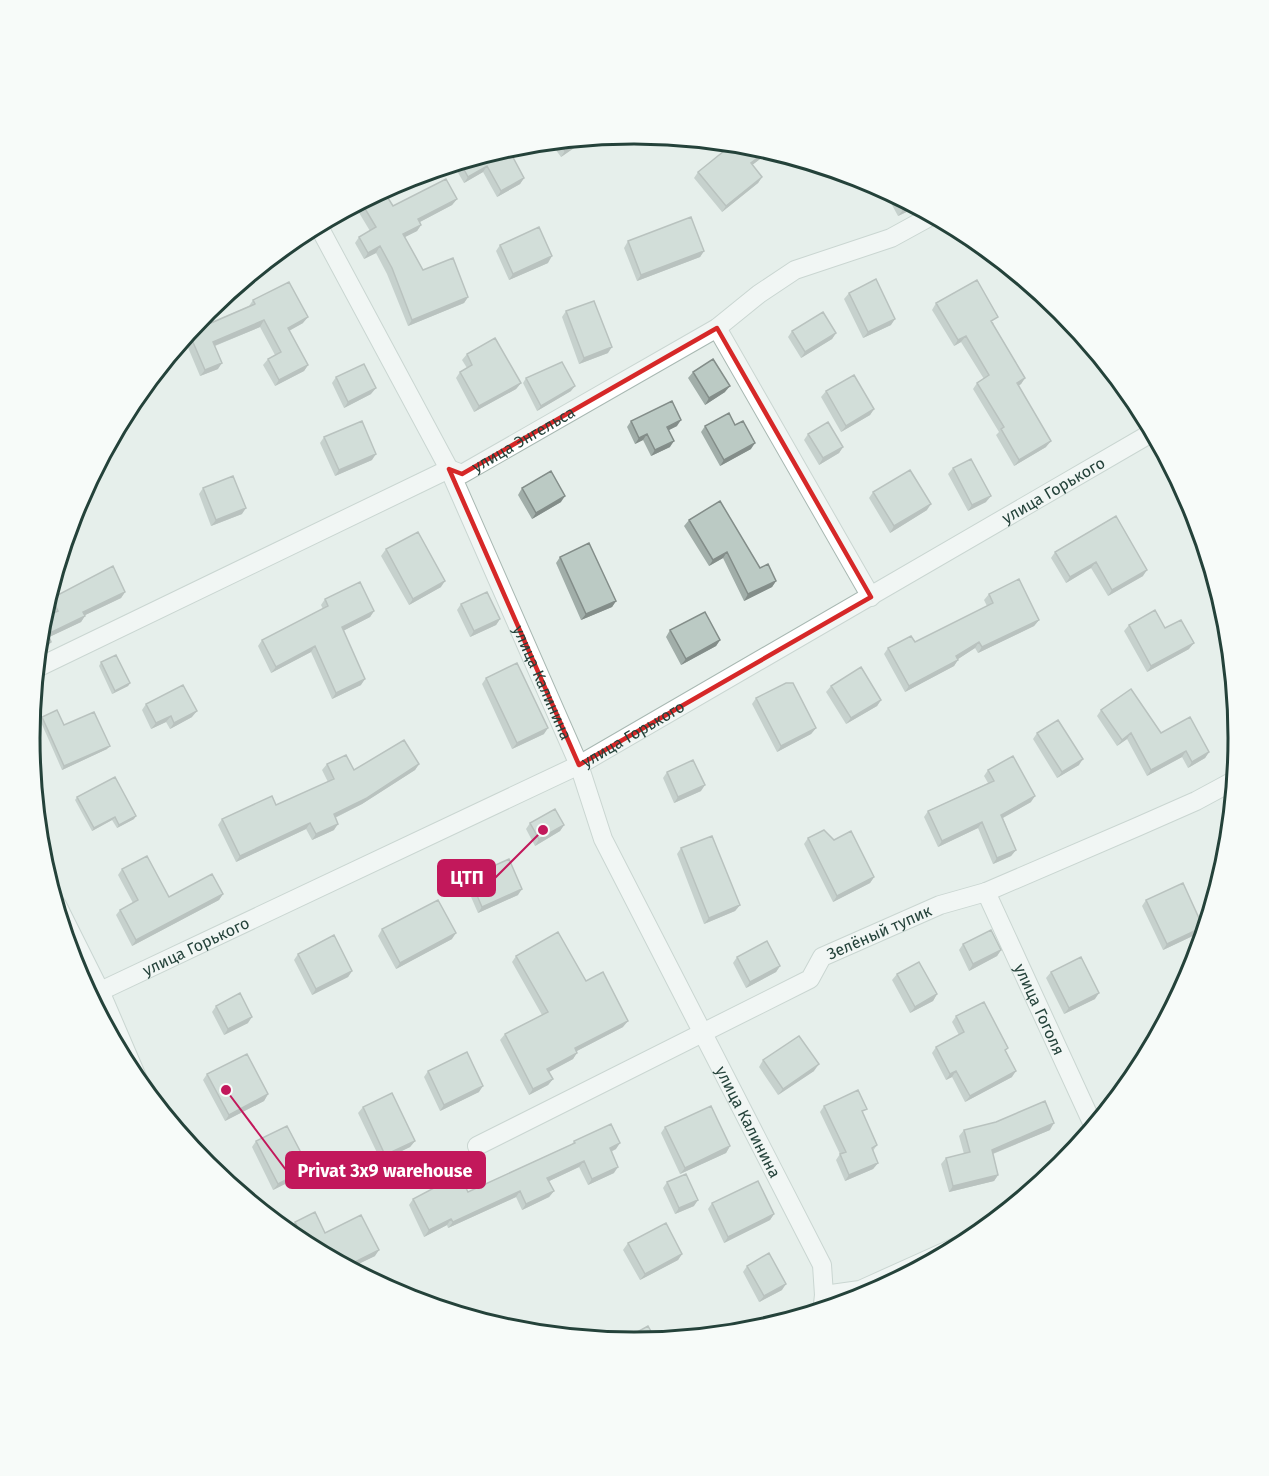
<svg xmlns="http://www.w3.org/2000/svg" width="1269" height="1476" viewBox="0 0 1269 1476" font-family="'Fira Sans',sans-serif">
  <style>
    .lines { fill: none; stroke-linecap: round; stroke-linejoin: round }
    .minor-casing { stroke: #a8b8b2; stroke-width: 20 }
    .minor { stroke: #fff; stroke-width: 18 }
    .wall { fill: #a1aea9 }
    .shaded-wall { fill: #838d89 }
    .building { fill: #bbcac4; stroke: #838d89; stroke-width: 1.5 }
    .marked { fill: none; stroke: #d62828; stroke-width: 4.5; stroke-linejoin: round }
    .labels { text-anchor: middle; stroke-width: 5; stroke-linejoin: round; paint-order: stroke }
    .street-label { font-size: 16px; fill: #24423a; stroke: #f7fbf9 }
    .rim { fill: none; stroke: #24423a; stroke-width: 3 }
    .leader { fill: none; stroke: #c2185b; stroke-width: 2 }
    .callout-dot { fill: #c2185b; stroke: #f7fbf9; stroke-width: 2 }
    .callout { fill: #c2185b; stroke: #c2185b; stroke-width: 2 }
    .callout-label { font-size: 18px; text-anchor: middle; font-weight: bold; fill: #fff }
  </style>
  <rect width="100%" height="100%" fill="#e6efeb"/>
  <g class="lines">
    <g class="minor-casing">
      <g id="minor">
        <path id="s1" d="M318 225 449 469 579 765 603 839 822 1265 824 1295 831 1307"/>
        <path d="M717 328 871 597"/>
        <path id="s2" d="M37 668 449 469 462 474 717 328 759 294 795 270 891 238 933 215"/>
        <path id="s3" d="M986 892 1094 1127"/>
        <path d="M57 905 100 991 140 1084"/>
        <path id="s4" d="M90 996 579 765 1153 432"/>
        <path id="s5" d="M477 1146 810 979 822 957 940 905 986 892 1137 827 1196 801 1235 780"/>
        <path d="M823 1304 824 1295 860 1290 971 1240"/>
      </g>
    </g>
    <use href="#minor" class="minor"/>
  </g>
  <path class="wall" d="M587 138 561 157 550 142Z
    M508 148 524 178 520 184 497 197 483 172 464 183 453 164Z
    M768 150 764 156 752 165 762 177 758 183 722 212 694 178 698 172Z
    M383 190 393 206 457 199 452 205 420 222 421 225 417 231 405 237 423 270 468 297 464 303 408 326 387 274 376 253 364 259 355 243 359 237 370 231 355 206Z
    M888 192 917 207 898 216 886 194Z
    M628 241 704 251 700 257 637 281 624 248Z
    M500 245 548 263 509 280 496 251Z
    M849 293 891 325 863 338 844 299Z
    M253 300 303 323 289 331 308 365 304 371 275 386 263 365 268 359 275 355 260 327 215 346 218 369 200 376 184 338 190 332 249 306Z
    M936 303 994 323 993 324 1025 378 1021 384 1018 386 1046 447 1014 466 996 435 999 432 973 389 977 383 984 379 961 342 954 346 932 310Z
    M566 311 608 353 579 364 562 317Z
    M792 331 836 333 832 339 801 358 788 337Z
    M467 354 521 383 516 389 474 412 456 378 460 372 467 368 462 360Z
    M693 372 725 392 705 405 688 378Z
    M336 377 371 394 344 408 332 383Z
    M526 378 571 391 537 411 523 383Z
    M826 391 874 409 870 415 841 432 821 397Z
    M631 421 677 426 669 430 670 447 651 456 643 440 635 444 627 427Z
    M735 425 751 449 720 466 701 432 705 426Z
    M808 434 843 447 839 453 819 465 804 440Z
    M324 437 372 460 335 476 320 443Z
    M953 468 986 502 968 511 948 474Z
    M203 488 242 514 211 526 199 494Z
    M522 488 561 502 532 519 518 495Z
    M873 492 927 510 890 533 869 498Z
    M1116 516 1143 576 1108 596 1091 568 1066 583 1051 558 1055 552Z
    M689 520 760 568 776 581 772 587 744 601 723 558 709 566 684 526Z
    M386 549 441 587 409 605 381 556Z
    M560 557 616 601 612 607 581 620 556 563Z
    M125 592 121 598 85 615 81 622 49 637 47 648 38 653 42 620 52 613 47 604 52 598Z
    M989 594 1039 620 1034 626 978 653 975 648 958 659 954 666 905 692 884 654 888 648 915 642 987 606 984 600Z
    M325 599 374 611 370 617 343 631 361 685 332 699 311 652 271 673 258 646 262 640 323 609 321 605Z
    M461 604 500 619 496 625 470 637 457 610Z
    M1129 625 1165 628 1189 649 1147 672 1124 631Z
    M670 630 720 640 716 646 681 665 666 637Z
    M101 662 130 683 128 686 112 694 99 666Z
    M486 678 544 734 512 749 482 684Z
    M831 686 881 700 877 706 846 724 826 692Z
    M756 698 816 728 811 734 777 752 752 704Z
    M146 704 192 717 170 729 166 722 151 729 142 710Z
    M1101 710 1161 733 1209 752 1205 758 1188 768 1182 757 1147 776 1127 739 1117 746 1097 716Z
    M42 717 64 725 107 749 62 770 40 720Z
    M1037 733 1079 765 1057 778 1033 739Z
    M327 764 354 770 419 764 415 770 362 804 335 818 334 830 312 840 306 829 236 862 218 825 222 819 276 805 328 782 322 770Z
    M988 770 1031 802 1003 818 1016 850 1011 856 993 864 978 828 938 847 924 817 928 811 988 783 984 776Z
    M667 772 701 791 674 803 663 778Z
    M77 797 134 819 117 828 112 820 92 831 75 800Z
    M530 823 564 825 560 831 535 846 526 829Z
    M808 838 834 840 874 877 870 883 833 902 804 844Z
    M681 848 740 905 735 911 704 924 677 854Z
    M122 869 169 897 223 894 219 900 132 946 116 915 120 910 133 903 118 875Z
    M469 877 518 895 478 913 465 883Z
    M1146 900 1203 927 1199 933 1163 950 1142 906Z
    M382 929 452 939 396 969 378 936Z
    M963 944 1001 950 997 956 969 971 959 950Z
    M298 954 352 971 348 977 312 995 294 960Z
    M516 956 586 981 623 1027 577 1051 573 1059 549 1072 553 1079 548 1085 529 1095 500 1040 505 1034 542 1015 512 962Z
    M737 957 780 966 776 972 746 988 733 963Z
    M1051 972 1095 999 1064 1014 1046 978Z
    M897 974 937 994 933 1001 910 1013 892 980Z
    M216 1006 248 1023 224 1035 212 1012Z
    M956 1016 1008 1048 1005 1051 1012 1077 965 1102 952 1077 946 1080 932 1053 936 1047 959 1035 952 1022Z
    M763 1060 814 1071 778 1095 759 1067Z
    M428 1071 479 1092 440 1111 424 1077Z
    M207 1074 268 1094 264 1101 225 1121 203 1080Z
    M824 1106 863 1114 877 1145 873 1151 878 1163 873 1169 845 1181 836 1160 840 1154 820 1112Z
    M363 1107 415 1141 410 1147 381 1161 358 1113Z
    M665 1127 730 1146 726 1153 680 1174 661 1133Z
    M964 1130H1050L993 1154 998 1175 994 1181 949 1192 941 1164 946 1158 964 1154 959 1136Z
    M256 1141 309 1168 305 1174 273 1190 252 1147Z
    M574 1141 616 1149 611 1152 614 1173 588 1185 579 1167 549 1181 554 1191 549 1197 522 1210 516 1197 448 1228 447 1225 424 1237 409 1205 413 1199 430 1190 434 1184 468 1192 572 1144Z
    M667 1182 694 1206 675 1214 663 1188Z
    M712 1203 774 1214 770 1220 724 1243 708 1209Z
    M295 1222 325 1233 375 1256 350 1268 296 1238 290 1228Z
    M628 1243 682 1254 678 1260 640 1280 623 1250Z
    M747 1266 782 1290 759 1302 743 1272Z"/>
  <path class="shaded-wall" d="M587 138 586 140 561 157 565 151 584 139Z
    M768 150 764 156 747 169 751 163Z
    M487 166 483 172 464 183 468 177Z
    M762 177 758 183 722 212 726 206Z
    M524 178 520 184 497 197 501 191Z
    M457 199 452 205 414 225 418 219Z
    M913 205 917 207 898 216 903 210Z
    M421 225 417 231 399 240 403 234Z
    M380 246 376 253 364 259 368 253Z
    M704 251 700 257 637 281 641 275Z
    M552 256 548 263 509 280 513 274Z
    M468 297 464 303 408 326 412 320Z
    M308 317 303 323 283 334 288 328Z
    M895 319 891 325 863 338 868 332Z
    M264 320 260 327 209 348 213 342Z
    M836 333 832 339 801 358 805 352Z
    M966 336 961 342 954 346 958 340Z
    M612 347 608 353 579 364 584 358Z
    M222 363 218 369 200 376 205 370Z
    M308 365 304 371 275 386 279 380Z
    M1025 378 1021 384 1012 390 1017 383Z
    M521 383 516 389 474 412 479 406Z
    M575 386 571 391 537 411 541 406Z
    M730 386 725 392 705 405 709 398Z
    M376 388 371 394 344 408 348 402Z
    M874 409 870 415 841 432 846 426Z
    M681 420 677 426 663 433 667 427Z
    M647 434 643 440 635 444 639 438Z
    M674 441 670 447 651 456 655 450Z
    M1051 441 1046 447 1014 466 1019 460Z
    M755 443 751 449 720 466 724 460Z
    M843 447 839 453 819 465 823 458Z
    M376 454 372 460 335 476 339 470Z
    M565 496 561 502 532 519 536 513Z
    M991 496 986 502 968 511 972 505Z
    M931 504 927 510 890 533 894 526Z
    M246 508 242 514 211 526 216 520Z
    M727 552 723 558 709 566 713 560Z
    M1096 562 1091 568 1066 583 1070 577Z
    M1147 570 1143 576 1108 596 1112 590Z
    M445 581 441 587 409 605 413 599Z
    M776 581 772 587 744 601 748 594Z
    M125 592 121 598 79 618 83 612Z
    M616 601 612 607 581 620 586 614Z
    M374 611 370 617 337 634 342 627Z
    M85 616 81 622 43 640 48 634Z
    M500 619 496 625 470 637 474 631Z
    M1039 620 1034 626 978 653 982 647Z
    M720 640 716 646 681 665 686 659Z
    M51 642 47 648 38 653 39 648Z
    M979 642 975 648 952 663 956 656Z
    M1194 643 1189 649 1147 672 1151 666Z
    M315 646 311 652 271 673 276 667Z
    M958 660 954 666 905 692 909 686Z
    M365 679 361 685 332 699 336 693Z
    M130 683 128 686 112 694 115 691Z
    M881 700 877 706 846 724 851 718Z
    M197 711 192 717 170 729 174 723Z
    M171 716 166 722 151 729 156 723Z
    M548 728 544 734 512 749 517 743Z
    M816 728 811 734 777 752 781 746Z
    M1131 733 1127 739 1117 746 1122 740Z
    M110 746 107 749 62 770 64 766Z
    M1186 751 1182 757 1147 776 1151 770Z
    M1209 752 1205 758 1188 768 1192 762Z
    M1083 759 1079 765 1057 778 1062 772Z
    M419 764 415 770 362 804 330 820 334 814Z
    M705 785 701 791 674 803 678 797Z
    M1035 796 1031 802 997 821 1001 815Z
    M136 816 134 819 117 828 119 825Z
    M115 817 112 820 92 831 94 828Z
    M982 822 978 828 938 847 942 841Z
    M310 823 306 829 236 862 240 856Z
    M338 824 334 830 312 840 316 834Z
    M564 825 560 831 535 846 539 839Z
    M1016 850 1011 856 993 864 997 858Z
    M874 877 870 883 833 902 837 896Z
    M522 889 518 895 478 913 482 907Z
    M223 894 219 900 132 946 136 940Z
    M740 905 735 911 704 924 709 918Z
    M1203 927 1199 933 1163 950 1167 944Z
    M456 933 452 939 396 969 400 963Z
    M1001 950 997 956 969 971 973 964Z
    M780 966 776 972 746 988 750 982Z
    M352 971 348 977 312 995 316 989Z
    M1099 993 1095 999 1064 1014 1069 1008Z
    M937 994 933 1001 910 1013 915 1007Z
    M252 1017 248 1023 224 1035 228 1029Z
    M628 1021 623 1027 571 1054 575 1048Z
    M577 1053 573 1059 543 1075 547 1069Z
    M819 1064 814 1071 778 1095 783 1089Z
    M956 1071 952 1077 946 1080 950 1074Z
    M1016 1071 1012 1077 965 1102 970 1096Z
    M553 1079 548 1085 529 1095 533 1089Z
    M483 1086 479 1092 440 1111 444 1105Z
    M268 1094 264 1101 225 1121 229 1115Z
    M1054 1123 1050 1130 987 1156 992 1150Z
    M415 1141 410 1147 381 1161 385 1155Z
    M620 1143 616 1149 605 1154 610 1148Z
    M730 1146 726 1153 680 1174 685 1168Z
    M584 1161 579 1167 543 1184 547 1178Z
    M878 1163 873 1169 845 1181 849 1175Z
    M618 1167 614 1173 588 1185 592 1179Z
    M309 1168 305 1174 273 1190 278 1184Z
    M998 1175 994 1181 949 1192 953 1186Z
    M520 1191 516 1197 448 1228 453 1222Z
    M554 1191 549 1197 522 1210 526 1204Z
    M698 1200 694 1206 675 1214 679 1208Z
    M774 1214 770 1220 724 1243 728 1237Z
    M451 1219 447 1225 424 1237 429 1230Z
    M379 1250 375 1256 350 1268 347 1266Z
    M682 1254 678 1260 640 1280 645 1274Z
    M786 1284 782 1290 759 1302 764 1296Z"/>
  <path class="building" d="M584 139 565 151 558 141Z
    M734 143 753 145 768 150 751 163 762 177 726 206 698 172Z
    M508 148 524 178 501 191 487 166 468 177 460 162Z
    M446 179 457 199 418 219 421 225 403 234 423 270 453 258 468 297 412 320 392 268 380 246 368 253 359 237 376 227 361 202 383 190 393 206Z
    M894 195 913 205 903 210Z
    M691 217 704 251 641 275 628 241Z
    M539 227 552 256 513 274 500 245Z
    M876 279 895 319 868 332 849 293Z
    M977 280 998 317 991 321 1025 378 1017 383 1051 441 1019 460 1001 429 1004 427 977 383 989 375 966 336 958 340 936 303Z
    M289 282 308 317 288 328 308 365 279 380 268 359 281 352 264 320 213 342 222 363 205 370 189 333 190 332 255 304 253 300Z
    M594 301 612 347 584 358 566 311Z
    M823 312 836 333 805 352 792 331Z
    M495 338 521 383 479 406 460 372 472 365 467 354Z
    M713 359 730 386 709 398 693 372Z
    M562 362 575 386 541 406 526 378Z
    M364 364 376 388 348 402 336 377Z
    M854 375 874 409 846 426 826 391Z
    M672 401 681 420 667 427 674 441 655 450 647 434 639 438 631 421Z
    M729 413 735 425 743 421 755 443 724 460 705 426Z
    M362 421 376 454 339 470 324 437Z
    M828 422 843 447 823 458 808 434Z
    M971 459 991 496 972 505 953 468Z
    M910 470 931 504 894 526 873 492Z
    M551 471 565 496 536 513 522 488Z
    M233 476 246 508 216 520 203 488Z
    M720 501 760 568 768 564 776 581 748 594 727 552 713 560 689 520Z
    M1116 516 1147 570 1112 590 1096 562 1070 577 1055 552Z
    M418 532 445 581 413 599 386 549Z
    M589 543 616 601 586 614 560 557Z
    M113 566 125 592 83 612 85 616 48 634 51 642 39 648 42 618 58 611 52 598Z
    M1019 579 1039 620 982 647 979 642 956 656 958 660 909 686 888 648 911 636 915 642 993 603 989 594Z
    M360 582 374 611 342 627 365 679 336 693 315 646 276 667 262 640 328 606 325 599Z
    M487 592 500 619 474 631 461 604Z
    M1155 610 1165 628 1181 620 1194 643 1151 666 1129 625Z
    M705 612 720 640 686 659 670 630Z
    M116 655 130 683 115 691 101 662Z
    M517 663 548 728 517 743 486 678Z
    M861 667 881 700 851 718 831 686Z
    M786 683H793L816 728 781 746 756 698Z
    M183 685 197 711 174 723 171 716 156 723 146 704Z
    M1131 689 1161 733 1190 717 1209 752 1192 762 1186 751 1151 770 1131 733 1122 740 1101 710Z
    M57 710 64 725 94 712 110 746 64 766 42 717Z
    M1058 720 1083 759 1062 772 1037 733Z
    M404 740 419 764 367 798 334 814 338 824 316 834 310 823 240 856 222 819 272 796 276 805 334 779 327 764 346 755 354 770Z
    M1013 756 1035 796 1001 815 1016 850 997 858 982 822 942 841 928 811 994 781 988 770Z
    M693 760 705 785 678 797 667 772Z
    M115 777 136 816 119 825 115 817 94 828 77 797Z
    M555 809 564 825 539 839 530 823Z
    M824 830 834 840 851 831 874 877 837 896 808 838Z
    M712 836 740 905 709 918 681 848Z
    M147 856 169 897 212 874 223 894 136 940 120 910 138 900 122 869Z
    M509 859 522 889 482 907 469 877Z
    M1183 883 1203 927 1167 944 1146 900Z
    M438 900 456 933 400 963 382 929Z
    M991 930 1001 950 973 964 963 944Z
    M558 932 586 981 603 972 628 1021 575 1048 577 1053 547 1069 553 1079 533 1089 505 1034 548 1012 516 956Z
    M334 935 352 971 316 989 298 954Z
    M767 941 780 966 750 982 737 957Z
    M1081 957 1099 993 1069 1008 1051 972Z
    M919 962 937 994 915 1007 897 974Z
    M240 993 252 1017 228 1029 216 1006Z
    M984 1002 1008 1048 1005 1050 1016 1071 970 1096 956 1071 950 1074 936 1047 964 1032 956 1016Z
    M799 1036 819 1064 783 1089 763 1060Z
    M467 1052 483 1086 444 1105 428 1071Z
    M247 1054 268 1094 229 1115 207 1074Z
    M858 1090 867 1109 862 1111 877 1145 872 1148 878 1163 849 1175 840 1154 846 1152 824 1106Z
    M392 1093 415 1141 385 1155 363 1107Z
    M1045 1101 1054 1123 992 1150 998 1175 953 1186 946 1158 970 1152 964 1130 996 1122Z
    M711 1106 730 1146 685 1168 665 1127Z
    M611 1124 620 1143 610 1148 618 1167 592 1179 584 1161 547 1178 554 1191 526 1204 520 1191 453 1222 451 1219 429 1230 413 1199 436 1187 434 1184 458 1172 468 1192 575 1143 574 1141Z
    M287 1126 309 1168 278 1184 256 1141Z
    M686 1174 698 1200 679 1208 667 1182Z
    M758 1181 774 1214 728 1237 712 1203Z
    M315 1212 325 1233 361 1215 379 1250 347 1266 343 1264 340 1259 337 1261 307 1245 295 1222Z
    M666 1223 682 1254 645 1274 628 1243Z
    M769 1253 786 1284 764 1296 747 1266Z
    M648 1326 656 1340 634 1342 621 1341Z"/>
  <path d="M0 0H1269V1476H0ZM717 328 871 597 579 765 449 469 462 474Z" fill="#e6efeb" fill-opacity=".55" fill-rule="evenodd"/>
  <path class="marked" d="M717 328 871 597 579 765 449 469 462 474Z"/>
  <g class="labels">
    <g class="street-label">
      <text dy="6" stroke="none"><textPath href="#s2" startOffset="542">улица Энгельса</textPath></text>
      <text dy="6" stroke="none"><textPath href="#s4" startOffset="1089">улица Горького</textPath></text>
      <text dy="6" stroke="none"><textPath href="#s1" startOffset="510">улица Калинина</textPath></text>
      <text dy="6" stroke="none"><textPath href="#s4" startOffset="603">улица Горького</textPath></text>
      <text dy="6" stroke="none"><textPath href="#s5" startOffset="460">Зелёный тупик</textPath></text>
      <text dy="6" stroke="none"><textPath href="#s4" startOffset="117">улица Горького</textPath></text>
      <text dy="6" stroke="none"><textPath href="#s3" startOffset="129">улица Гоголя</textPath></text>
      <text dy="6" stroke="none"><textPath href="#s1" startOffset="996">улица Калинина</textPath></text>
    </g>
  </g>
  <path d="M0 0H1269V1476H0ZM40 738a594 594 0 1 1 1188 0a594 594 0 1 1-1188 0Z" fill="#f7fbf9" fill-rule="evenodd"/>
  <path class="rim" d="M40 738a594 594 0 1 1 1188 0a594 594 0 1 1-1188 0Z"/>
  <path class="leader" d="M543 830L495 878M226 1090L286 1170"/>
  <g class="callout-dot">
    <circle cx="543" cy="830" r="6"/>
    <circle cx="226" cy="1090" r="6"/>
  </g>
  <g class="callout">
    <rect x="438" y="860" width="57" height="36" rx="6"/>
    <rect x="286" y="1152" width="199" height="36" rx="6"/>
  </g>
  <g class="callout-label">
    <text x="467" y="884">ЦТП</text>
    <text x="385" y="1177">Privat 3x9 warehouse</text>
  </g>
</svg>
